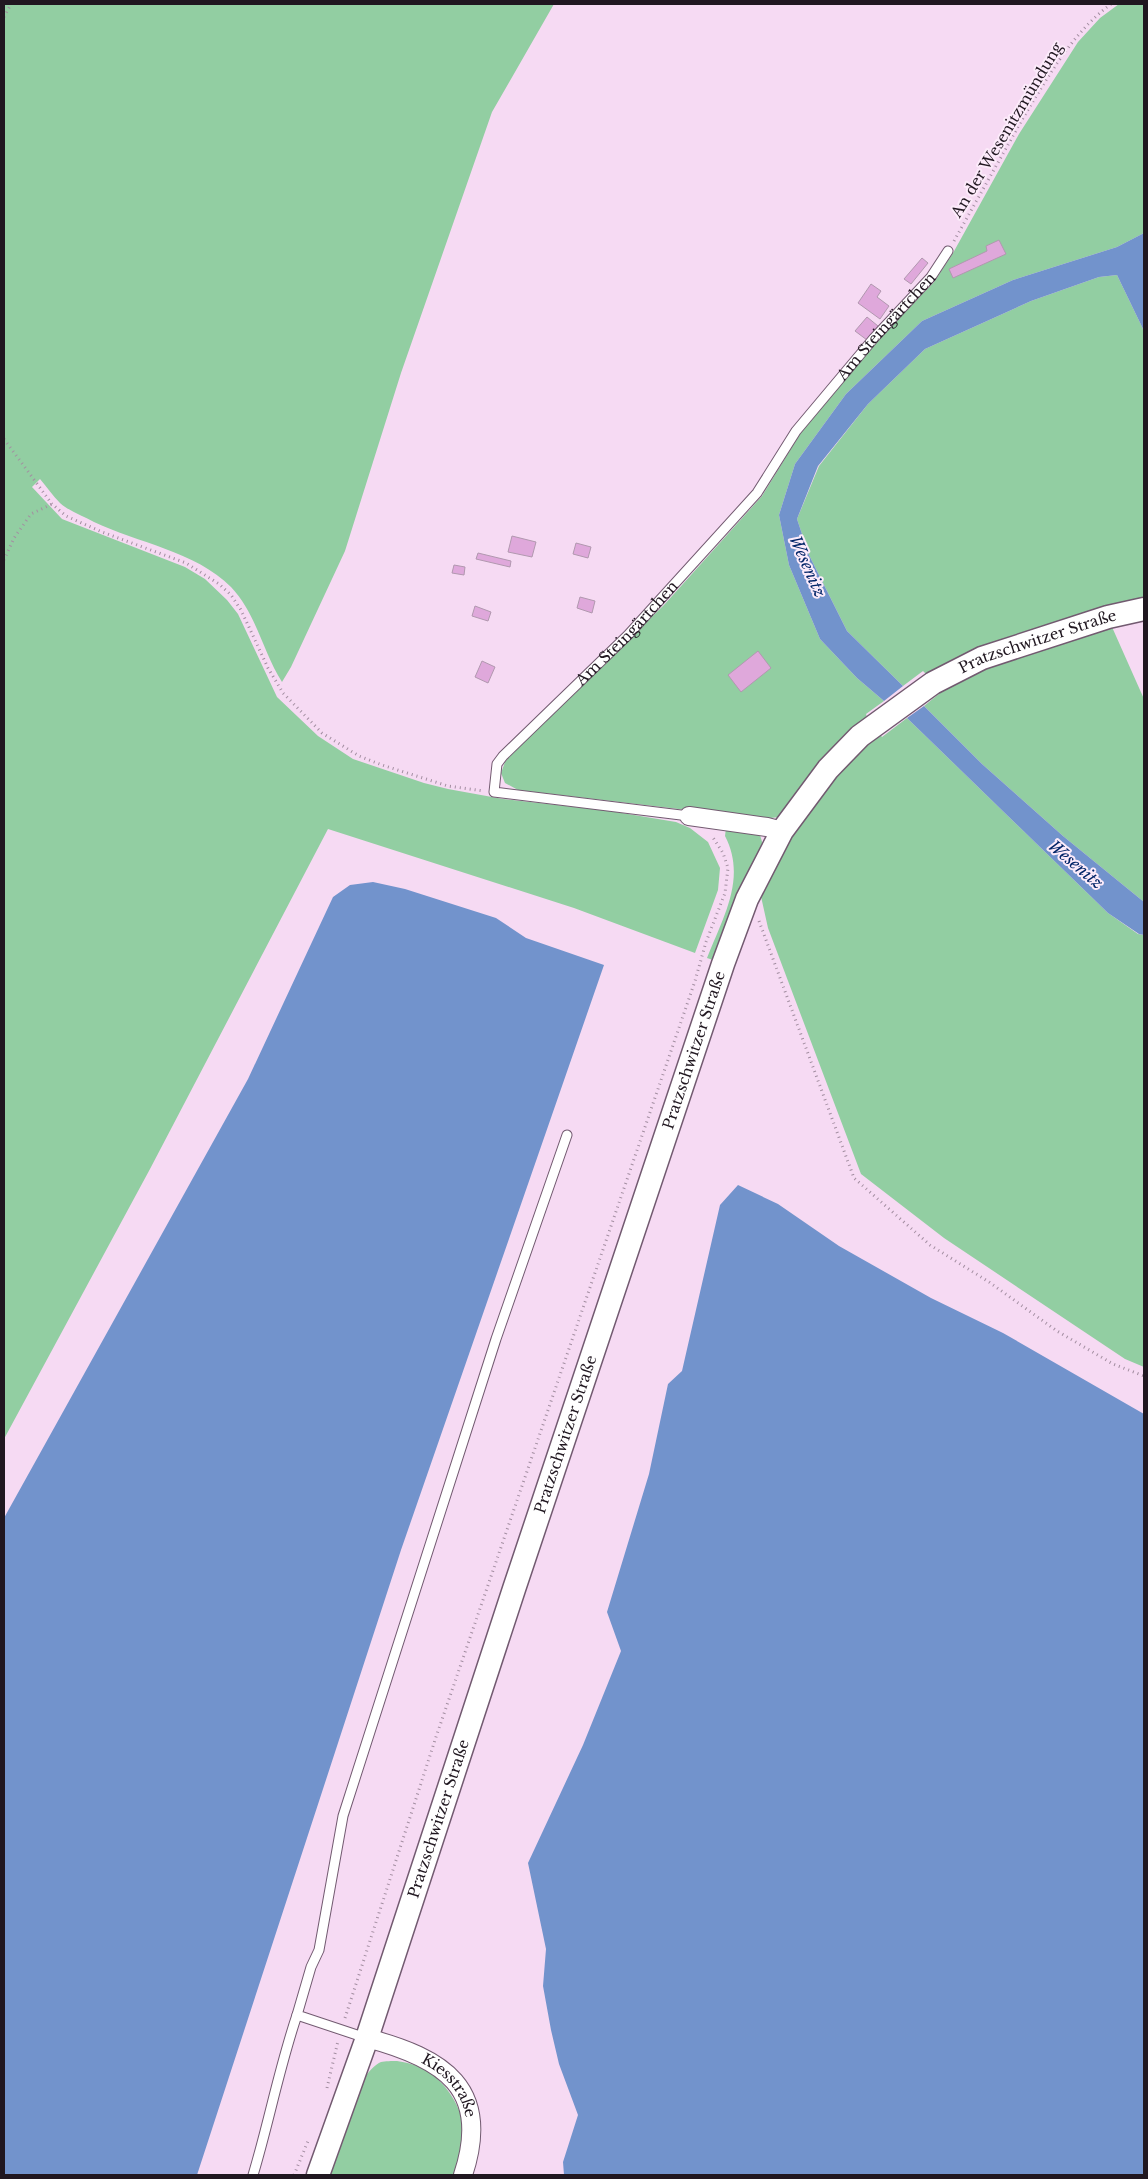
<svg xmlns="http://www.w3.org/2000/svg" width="1148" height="2179" viewBox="0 0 1148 2179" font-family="'Libre Baskerville',serif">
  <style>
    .green { fill: #92cea2 }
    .water { fill: #7293cc }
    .building { fill: #dfa8db; stroke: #b198af }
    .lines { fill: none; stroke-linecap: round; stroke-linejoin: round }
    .service-casing { stroke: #725a70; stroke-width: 11 }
    .minor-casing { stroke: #725a70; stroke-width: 20 }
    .tertiary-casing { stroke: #725a70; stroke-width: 25 }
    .path { stroke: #a38ea1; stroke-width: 3; stroke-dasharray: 1 4; stroke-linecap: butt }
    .service { stroke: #fff; stroke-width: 9 }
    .minor { stroke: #fff; stroke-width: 18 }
    .tertiary { stroke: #fff; stroke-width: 22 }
    .labels { text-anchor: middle; stroke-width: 4; stroke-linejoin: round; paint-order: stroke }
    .street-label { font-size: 15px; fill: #201720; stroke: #fcebfa }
    .water-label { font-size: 16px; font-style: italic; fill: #012467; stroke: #fcebfa }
  </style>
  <rect width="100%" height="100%" fill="#f6daf3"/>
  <path class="green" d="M4 4H554L492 112 401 373 345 551 291 667 282 682C263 652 256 613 231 587 195 551 138 543 94 522 83 516 69 511 60 503 53 496 47 487 40 479L32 487 62 519 185 567 205 579 227 600 238 614 277 697 318 736 353 759 424 783 448 789 503 799 610 811 676 822 690 828 708 842 720 868 718 890 695 953 574 908 328 829 150 1169 4 1439Z
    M1119 4H1144V233L1117 247 1013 280 922 321 846 394 795 464 779 515 789 565 820 639 857 678 884 701 866 714 867 717 779 817 763 819 518 790 505 783 501 773 505 762 513 752 664 605 762 496 800 434 880 338 934 282 953 253 1019 134 1078 42 1100 18Z
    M1117 275 1144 331V603L927 675 923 671 903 686 847 631 809 555 797 519 819 466 868 404 925 349 1031 301 1099 277Z
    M1112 627 1144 699V902L1063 836 982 764 924 706 940 693 938 690 984 665Z
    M907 718 1108 913 1138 934 1144 935V1367L1125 1359 944 1238 861 1174 768 928 760 892 790 833 848 760 879 733 882 737Z
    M726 828 748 829 760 835 763 845 716 961 707 958C723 917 747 878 725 836Z
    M397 2061C408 2063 419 2065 429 2072 450 2086 467 2117 465 2142 463 2153 457 2165 454 2175H328C337 2148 354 2074 381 2062 385 2061 392 2061 397 2061Z"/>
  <path class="water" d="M1144 233V331L1117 275 1099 277 1031 301 925 349 868 404 818 466 797 519 809 555 847 631 903 686 884 701 857 678 820 639 789 565 779 515 795 464 846 394 922 321 1013 280 1117 247Z
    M924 706 982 764 1063 836 1144 902V935L1139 934 1108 913 907 718Z
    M373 882 405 889 496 918 526 938 604 965 401 1550 197 2175H4V1518L248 1079 333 897 350 885Z
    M738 1185 778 1204 839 1246 931 1298 1003 1333 1144 1414V2175H564L563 2162 578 2115 559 2064 551 2030 543 1986 546 1949 528 1863 583 1745 621 1651 607 1612 649 1474 668 1384 682 1371 720 1205Z"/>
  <path class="building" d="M999 240 1006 254 953 278 949 269 987 251 986 246Z
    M922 258 928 263 911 284 904 279Z
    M871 284 881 291 877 297 889 306 880 319 858 303Z
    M867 317 878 326 867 340 855 331Z
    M512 536 536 542 532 557 508 552Z
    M576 543 591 547 588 558 573 554Z
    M478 553 511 561 510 567 476 559Z
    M454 565 465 567 464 575 452 573Z
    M580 597 595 601 592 613 577 608Z
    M475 606 491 612 488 621 472 616Z
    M758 651 771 668 741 692 728 675Z
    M482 661 495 667 488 683 475 677Z"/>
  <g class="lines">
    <g class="service-casing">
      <g id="service">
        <path id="s1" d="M689 816 494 792 497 764 503 756 628 635 757 493 796 431 874 338 931 277 948 251"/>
        <path d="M366 2038 297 2015 311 1967 319 1950 343 1816 496 1339 567 1135"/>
        <path d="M253 2175C269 2122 279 2068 297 2015"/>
      </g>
    </g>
    <g class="minor-casing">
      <g id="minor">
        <path d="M689 816 767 827 782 831"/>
        <path id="s2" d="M367 2038C443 2058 492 2088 463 2175"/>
      </g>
    </g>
    <g class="tertiary-casing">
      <g id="tertiary">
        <path id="s3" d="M318 2175 367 2038 514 1589 723 964 747 899 782 831 828 769 860 736 933 683 982 658 1108 617 1144 609"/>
      </g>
    </g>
    <path class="path" d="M4 17 11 4
      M954 241C977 200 1000 159 1023 118 1048 77 1072 33 1111 4
      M4 439 52 504 66 516 102 532 186 563 219 584 231 595 241 610 268 668 283 693 322 733 359 756 382 765 448 786 484 791
      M4 560 14 538 31 514 52 504
      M759 921 854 1178 930 1245 989 1282 1057 1331 1113 1364 1144 1376
      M345 2018 436 1737 695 981 706 942 725 893 728 868 723 853 712 836
      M327 2088 338 2041
      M294 2175 308 2141"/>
    <use href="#service" class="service"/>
    <use href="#minor" class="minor"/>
    <use href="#tertiary" class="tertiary"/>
  </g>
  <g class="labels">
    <g class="street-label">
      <text transform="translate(1007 130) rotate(-59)" y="5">An der Wesenitzmündung</text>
      <text dy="5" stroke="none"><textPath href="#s1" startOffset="812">Am Steingärtchen</textPath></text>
      <text dy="5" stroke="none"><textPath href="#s1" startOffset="409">Am Steingärtchen</textPath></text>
      <text dy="5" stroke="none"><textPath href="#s3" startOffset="1749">Pratzschwitzer Straße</textPath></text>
      <text dy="5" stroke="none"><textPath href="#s3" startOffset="1186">Pratzschwitzer Straße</textPath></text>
      <text dy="5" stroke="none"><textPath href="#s3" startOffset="781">Pratzschwitzer Straße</textPath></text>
      <text dy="5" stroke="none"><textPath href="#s3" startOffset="376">Pratzschwitzer Straße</textPath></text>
      <text dy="5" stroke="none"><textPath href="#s2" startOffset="99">Kiesstraße</textPath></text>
    </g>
    <g class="water-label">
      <text transform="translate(808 566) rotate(66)" y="6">Wesenitz</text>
      <text transform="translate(1076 864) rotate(40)" y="6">Wesenitz</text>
    </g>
  </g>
  <rect width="1148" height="2179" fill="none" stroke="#201720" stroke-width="10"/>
</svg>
